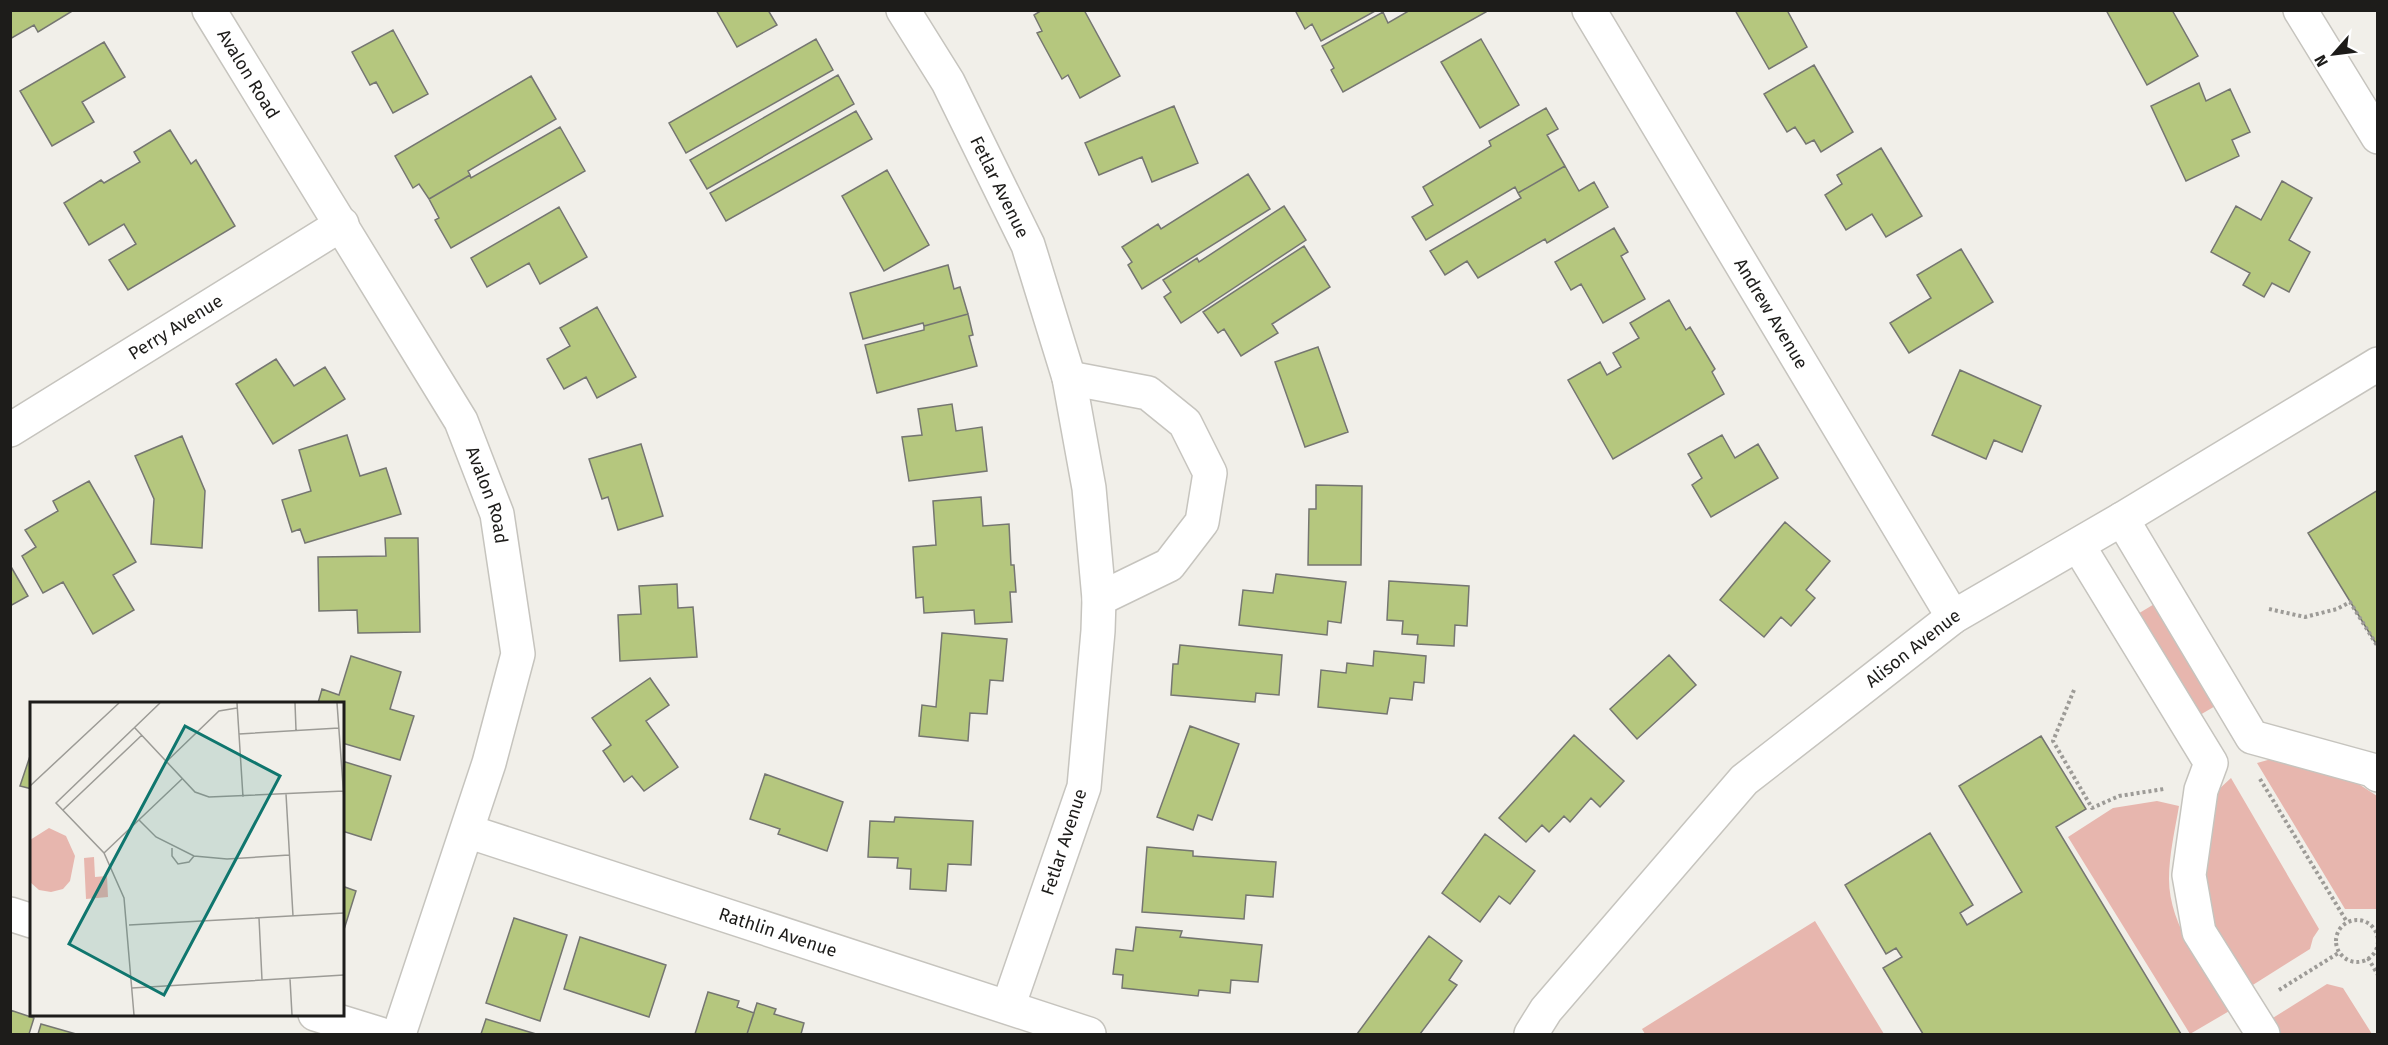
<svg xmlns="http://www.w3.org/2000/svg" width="2388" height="1045" viewBox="0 0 2388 1045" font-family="'Fira Sans',sans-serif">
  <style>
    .green { fill: #e7b6ae }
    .building { fill: #b5c77e; stroke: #757671; stroke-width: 1.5 }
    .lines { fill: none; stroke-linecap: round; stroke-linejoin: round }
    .minor-casing { stroke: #c6c4be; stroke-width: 36 }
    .path { stroke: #9d9b97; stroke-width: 4; stroke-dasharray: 3 3; stroke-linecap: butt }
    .minor { stroke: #fff; stroke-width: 33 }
    .labels { text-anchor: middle; stroke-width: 4.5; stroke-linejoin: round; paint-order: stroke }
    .street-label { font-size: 18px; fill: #1d1c1a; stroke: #fff }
    .inset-road { fill: none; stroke: #9c9b96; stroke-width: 1.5 }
    .view { fill: #0f766e; fill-opacity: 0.15; stroke: #0f766e; stroke-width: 3 }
    .inset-edge { fill: none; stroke: #1d1c1a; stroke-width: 3 }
  </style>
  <rect width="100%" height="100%" fill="#f1efe9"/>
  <path class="green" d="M2156 603 2217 705 2193 719 2131 618Z
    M2275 758 2345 775 2377 796V909H2345L2257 763Z
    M2231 778 2319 929 2313 938 2310 949 2248 988 2202 911 2196 890 2218 790Z
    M2157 801 2179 806C2175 830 2169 854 2169 879 2169 927 2206 971 2231 1010L2190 1034 2068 837 2113 808Z
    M1815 921 1884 1034H1645L1642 1029Z
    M2327 984 2343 988 2372 1034H2276L2268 1021Z"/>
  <path class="building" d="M10 10H74L38 32 34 25 10 39Z
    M716 10H768L777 25 737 47Z
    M1042 10H1084L1120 76 1080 98 1068 75 1062 79 1037 33 1042 31 1034 15Z
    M1295 10H1377L1321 41 1312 24 1305 29Z
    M1406 10H1485L1486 12 1343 92 1331 70 1334 68 1322 46 1383 12 1388 23 1407 12Z
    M1735 10H1787L1807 47 1769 69Z
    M2106 10H2172L2198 56 2147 85Z
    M393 30 428 94 393 113 376 82 370 85 352 52Z
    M816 39 833 70 686 153 669 123Z
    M1481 39 1519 105 1480 128 1441 62Z
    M104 42 125 77 82 102 94 122 52 146 20 91Z
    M1814 65 1853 132 1821 152 1814 140 1806 144 1795 127 1787 132 1764 94Z
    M838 75 854 104 707 189 690 160Z
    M531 76 556 119 468 171 470 175 429 199 419 184 413 188 395 156Z
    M2199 83 2206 101 2230 89 2250 132 2232 140 2239 156 2186 181 2151 106Z
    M1174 106 1198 163 1152 182 1142 157 1099 175 1085 143Z
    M1546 108 1558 129 1547 135 1565 166 1518 193 1515 187 1426 240 1412 217 1433 205 1423 187 1491 146 1489 141Z
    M856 111 872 139 726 221 710 193Z
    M560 127 585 171 451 248 435 220 439 218 429 199 470 175 471 178Z
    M170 130 191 164 196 160 235 226 128 290 109 260 136 244 124 224 89 245 64 203 101 180 104 183 140 162 134 152Z
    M1881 148 1922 216 1886 237 1872 214 1846 230 1825 195 1842 184 1837 175Z
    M1565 166 1579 191 1594 182 1608 207 1547 243 1545 239 1478 278 1467 261 1445 275 1430 251 1521 198 1518 193Z
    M887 170 929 245 884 271 842 196Z
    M1248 174 1270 209 1142 289 1128 265 1132 262 1122 247 1158 224 1161 229Z
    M2282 181 2312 198 2289 240 2310 252 2289 292 2272 283 2264 297 2243 285 2250 273 2211 252 2236 206 2261 220Z
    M1284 206 1306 240 1181 323 1164 297 1171 292 1163 280 1197 258 1199 262Z
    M559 207 587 257 540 284 529 263 487 287 471 258Z
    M1614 228 1628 252 1621 256 1645 299 1603 323 1581 284 1571 290 1555 262Z
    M1304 246 1330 287 1272 324 1278 333 1241 356 1224 329 1218 333 1203 312Z
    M1961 249 1993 302 1909 353 1890 323 1931 298 1917 275Z
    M948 265 954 289 960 287 968 314 924 326 923 323 863 339 850 293Z
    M1669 300 1686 330 1690 327 1715 369 1712 372 1724 394 1613 459 1568 380 1600 362 1607 375 1621 367 1613 353 1639 338 1630 323Z
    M597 307 636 377 597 398 586 377 564 389 547 359 570 346 560 328Z
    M968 314 973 335 969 336 977 366 877 393 865 345 924 330V326Z
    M1318 347 1348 432 1305 447 1275 362Z
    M276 359 294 386 325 367 345 399 273 444 236 384Z
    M1960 370 2041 406 2022 452 1994 440 1986 459 1932 435Z
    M952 404 956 431 982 427 987 471 909 481 902 437 922 435 918 409Z
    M347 435 360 476 386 468 401 514 305 543 300 529 292 532 282 500 311 491 299 450Z
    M1722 435 1735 458 1758 444 1778 478 1711 517 1692 485 1702 478 1688 454Z
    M182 436 205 491 202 548 151 544 154 499 135 456Z
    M641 444 663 516 618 530 608 497 602 499 589 459Z
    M89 481 136 562 113 575 134 610 93 634 63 582 43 593 22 556 36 547 25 530 58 511 53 501Z
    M1316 485 1362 486 1361 565H1308L1309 509H1316Z
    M2378 490V647L2308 533Z
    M981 497 983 526 1009 524 1011 565H1014L1016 592H1010L1012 622 975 624 974 610 924 613 923 597 916 598 913 547 936 545 933 501Z
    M1785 522 1830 561 1806 590 1815 598 1791 626 1781 617 1764 637 1720 600Z
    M385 538H418L420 632 358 633 357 610 319 611 318 557 386 556Z
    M10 565 28 596 10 606Z
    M1276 574 1346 582 1341 623 1328 621 1327 635 1239 625 1243 590 1273 593Z
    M1389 581 1469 586 1467 626 1455 625 1454 646 1417 644 1418 635 1402 634 1403 621 1387 620Z
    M677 584 678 608 693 607 697 657 620 661 618 615 641 614 639 586Z
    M942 633 1007 639 1003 681 990 680 987 714 970 713 968 741 919 736 922 705 936 707Z
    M1180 645 1282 655 1279 695 1256 693 1255 702 1171 695 1173 664H1178Z
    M1374 651 1426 656 1424 683 1414 682 1412 700 1390 698 1387 714 1318 707 1321 670 1346 673 1347 663 1373 666Z
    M1669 655 1696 685 1637 739 1610 709Z
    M351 656 401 672 390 709 414 716 400 760 342 743V703H318L322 689 339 695Z
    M650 678 669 705 646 721 678 767 644 791 632 776 624 782 603 751 611 745 592 718Z
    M1190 726 1239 744 1212 820 1198 815 1193 830 1157 817Z
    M1574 735 1624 781 1600 807 1591 798 1570 822 1564 816 1549 832 1542 825 1526 842 1499 818Z
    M2041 736 2086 809 2056 827 2181 1034H1923L1883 968 1902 957 1896 948 1886 954 1845 885 1930 833 1973 905 1960 913 1967 925 2022 892 1959 786Z
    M32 750V789L20 786Z
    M342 761 391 776 371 840 342 831Z
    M765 774 843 802 827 851 778 834 780 829 750 819Z
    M895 817 973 821 971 865 948 864 946 891 910 889 911 869 897 868 898 858 868 857 870 821 894 822Z
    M1485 834 1535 871 1510 904 1499 896 1480 922 1442 893Z
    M1147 847 1193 851V856L1276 862 1273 897 1246 895 1244 919 1142 912Z
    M342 886 356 891 342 936Z
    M514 918 567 935 540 1021 486 1003Z
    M1136 927 1182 931 1180 937 1262 945 1258 982 1231 980 1230 993 1199 990 1198 996 1122 988 1123 975 1113 974 1116 949 1133 951Z
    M1429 936 1462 961 1449 980 1457 985 1420 1034H1357Z
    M580 937 666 965 649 1017 564 989Z
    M708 992 739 1001 737 1007 754 1013 747 1034H695Z
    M757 1003 776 1009 774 1014 804 1023 801 1034H747Z
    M10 1010 34 1018 29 1034H10Z
    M486 1019 536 1034H481Z
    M41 1024 76 1034H38Z"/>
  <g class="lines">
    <g class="minor-casing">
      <g id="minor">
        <path id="s1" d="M209 10 461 421 497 514 518 654 489 763 399 1034"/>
        <path id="s2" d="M903 10 948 82 1028 245 1069 378 1089 488 1099 599 1098 631 1084 787 1008 1007"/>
        <path id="s3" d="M1589 10 1953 617"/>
        <path d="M2300 10 2378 137"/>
        <path d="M1069 378 1148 393 1185 423 1210 473 1202 522 1169 565 1099 599"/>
        <path id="s4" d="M10 430 342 224"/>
        <path d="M2122 519 2252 737 2372 770 2378 775"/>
        <path d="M2078 545 2211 763 2201 790 2189 875 2199 932 2263 1034"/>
        <path id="s5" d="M467 831 1089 1034"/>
        <path d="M10 914 32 921"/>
        <path d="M315 1014 380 1034"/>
        <path id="s6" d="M1531 1034 1546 1010 1744 780 1857 692 1953 617 2122 519 2378 364"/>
      </g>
    </g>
    <path class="path" d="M2269 609 2305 617 2337 609 2350 602 2378 647
      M2074 690 2053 741 2092 808 2119 796 2164 789
      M2260 779 2347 922
      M2336 941a21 21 0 1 1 42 0a21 21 0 1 1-42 0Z
      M2368 958 2378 975
      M2279 990 2340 952"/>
    <use href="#minor" class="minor"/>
  </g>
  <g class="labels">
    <g class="street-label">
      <text dy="6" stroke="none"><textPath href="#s1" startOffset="75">Avalon Road</textPath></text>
      <text dy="6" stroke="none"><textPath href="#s2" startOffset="202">Fetlar Avenue</textPath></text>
      <text dy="6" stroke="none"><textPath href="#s3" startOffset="354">Andrew Avenue</textPath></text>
      <text dy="6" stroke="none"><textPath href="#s4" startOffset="195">Perry Avenue</textPath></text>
      <text dy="6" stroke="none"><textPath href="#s1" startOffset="561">Avalon Road</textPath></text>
      <text dy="6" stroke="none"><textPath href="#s6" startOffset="546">Alison Avenue</textPath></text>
      <text transform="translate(1064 842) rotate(-72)" y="6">Fetlar Avenue</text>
      <text dy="6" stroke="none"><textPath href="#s5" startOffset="327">Rathlin Avenue</textPath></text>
    </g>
  </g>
  <g transform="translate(30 702)">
    <rect width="314" height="314" fill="#f1efe9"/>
    <path d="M19 126 36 134 45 154 40 179 33 187 21 190 9 188 0 180V138ZM64 155 65 175 77 174 78 195 56 197 54 156Z" fill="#e7b6ae"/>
    <path class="inset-road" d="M207 1 213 95M265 1 266 28M307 1 314 97M104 25 165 90 179 95 314 89M209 32 309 26M136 60 189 9 207 6M0 84 89 1M256 92 263 214M33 108 112 33M109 118 126 135 164 154 197 157 259 153M142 146V154L148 162 159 160 164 154M74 151 152 77M229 216 232 278M99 223 314 211M260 277 262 313M102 286 314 273M104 313 94 196 74 151 26 101 130 1"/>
    <path class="view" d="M155 24 250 74 134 293 39 242Z"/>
    <rect width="314" height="314" class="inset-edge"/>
  </g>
  <rect width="2388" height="1045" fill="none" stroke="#1d1c1a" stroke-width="24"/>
  <g transform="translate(2334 54) rotate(242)" stroke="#ffffff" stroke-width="4.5" paint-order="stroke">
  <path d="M0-4.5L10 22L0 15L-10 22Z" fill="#1d1c1a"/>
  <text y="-9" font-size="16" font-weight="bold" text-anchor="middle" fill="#1d1c1a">N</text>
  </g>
</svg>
